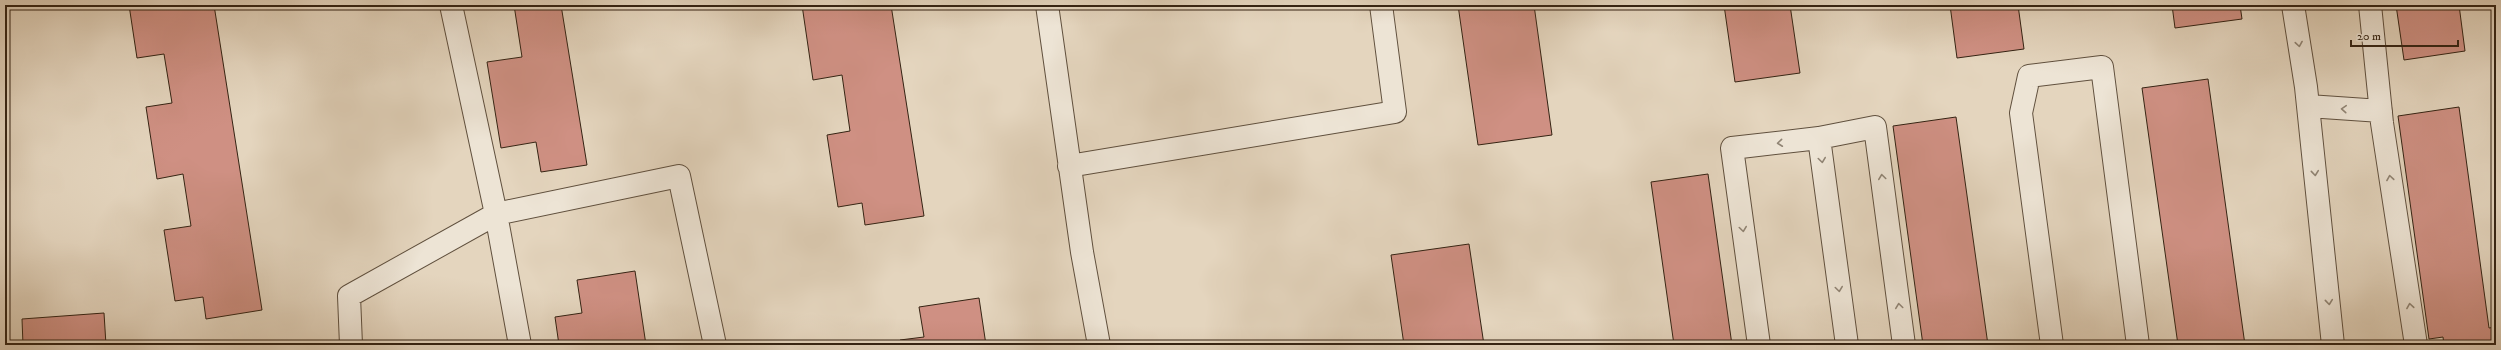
<svg xmlns="http://www.w3.org/2000/svg" width="2501" height="350" viewBox="0 0 2501 350" font-family="'IM FELL DW Pica',serif">
  <style>
    .building { fill: #cf9083; stroke: #342313 }
    .lines { fill: none; stroke-linecap: round; stroke-linejoin: round }
    .minor-casing { stroke: #60503e; stroke-width: 24 }
    .minor { stroke: #ede4d5; stroke-width: 22 }
    .oneway { stroke: #908474 }
  </style>
  <rect width="100%" height="100%" fill="#e4d5be"/>
  <filter id="stains"><feTurbulence type="fractalNoise" baseFrequency=".005" numOctaves="4"/><feColorMatrix values="0 0 0 0 .2 0 0 0 0 .09 0 0 0 0 .02 0 0 0 .5 -.17"/></filter>
  <radialGradient id="worn" r=".72"><stop offset=".6" stop-color="#630" stop-opacity="0"/><stop offset="1" stop-color="#630" stop-opacity=".3"/></radialGradient>
  <path class="building" d="M129 5H214L262 310 206 319 203 297 175 301 164 230 191 226 183 174 157 179 146 107 172 103 164 54 137 58Z
    M514 5H561L587 165 541 172 536 142 501 148 487 62 522 57Z
    M802 5H891L924 216 865 225 862 203 838 207 827 135 850 131 842 75 813 80Z
    M1458 5H1534L1552 135 1478 145Z
    M1724 5H1790L1800 73 1735 82Z
    M1950 5H2018L2024 49 1957 58Z
    M2172 5H2240L2242 19 2175 28Z
    M2396 5H2459L2465 51 2404 60Z
    M2208 79 2245 345H2178L2142 88Z
    M2459 107 2489 328 2496 327V345H2444L2443 337 2429 339 2398 116Z
    M1956 117 1988 345H1923L1893 126Z
    M1708 174 1732 345H1674L1651 182Z
    M1469 244 1484 345H1404L1391 255Z
    M635 271 646 345H559L555 317 582 313 577 280Z
    M979 298 986 345H901L900 340 924 337 919 307Z
    M104 313 106 345H23L22 319Z"/>
  <g class="lines">
    <g class="minor-casing">
      <path id="minor" d="M1047 5 1082 252 1099 345
        M2293 5 2306 87 2333 345
        M2370 5 2382 123 2416 345
        M2308 106 2381 111
        M1069 166 1395 112 1381 5
        M351 345 349 296 496 214 451 5
        M520 345 496 214 679 176 715 345
        M1759 345 1732 148 1819 138
        M1847 345 1819 138 1875 127 1904 345
        M2052 345 2021 113 2029 76 2102 67 2138 345"/>
    </g>
    <use href="#minor" class="minor"/>
  </g>
  <defs><path id="oneway-chevron" d="M-2-3.5L2.5 0L-2 3.5" fill="none" stroke-width="1.6" stroke-linecap="round" stroke-linejoin="round"/></defs>
  <g class="oneway">
    <use href="#oneway-chevron" transform="translate(2299 44) rotate(81)"/>
    <use href="#oneway-chevron" transform="translate(2344 109) rotate(-176)"/>
    <use href="#oneway-chevron" transform="translate(1780 143) rotate(174)"/>
    <use href="#oneway-chevron" transform="translate(1822 160) rotate(82)"/>
    <use href="#oneway-chevron" transform="translate(2315 173) rotate(84)"/>
    <use href="#oneway-chevron" transform="translate(1882 177) rotate(-98)"/>
    <use href="#oneway-chevron" transform="translate(2390 178) rotate(-99)"/>
    <use href="#oneway-chevron" transform="translate(1743 229) rotate(82)"/>
    <use href="#oneway-chevron" transform="translate(1839 289) rotate(82)"/>
    <use href="#oneway-chevron" transform="translate(2329 302) rotate(84)"/>
    <use href="#oneway-chevron" transform="translate(1899 306) rotate(-98)"/>
    <use href="#oneway-chevron" transform="translate(2410 306) rotate(-99)"/>
  </g>
  <rect width="2501" height="350" fill="none" stroke="#e4d5be" stroke-width="20"/>
  <rect x="6" y="6" width="2489" height="338" fill="none" stroke="#342313" stroke-width="2"/>
  <rect x="10" y="10" width="2481" height="330" fill="none" stroke="#342313"/>
  <path d="M2351 40v6h107v-6" fill="none" stroke="#342313" stroke-width="2"/>
  <text x="2357" y="40" font-size="12" fill="#342313" stroke="#ede4d5" stroke-width="3" paint-order="stroke">20 m</text>
  <rect width="100%" height="100%" filter="url(#stains)"/>
  <rect width="100%" height="100%" fill="url(#worn)"/>
</svg>
